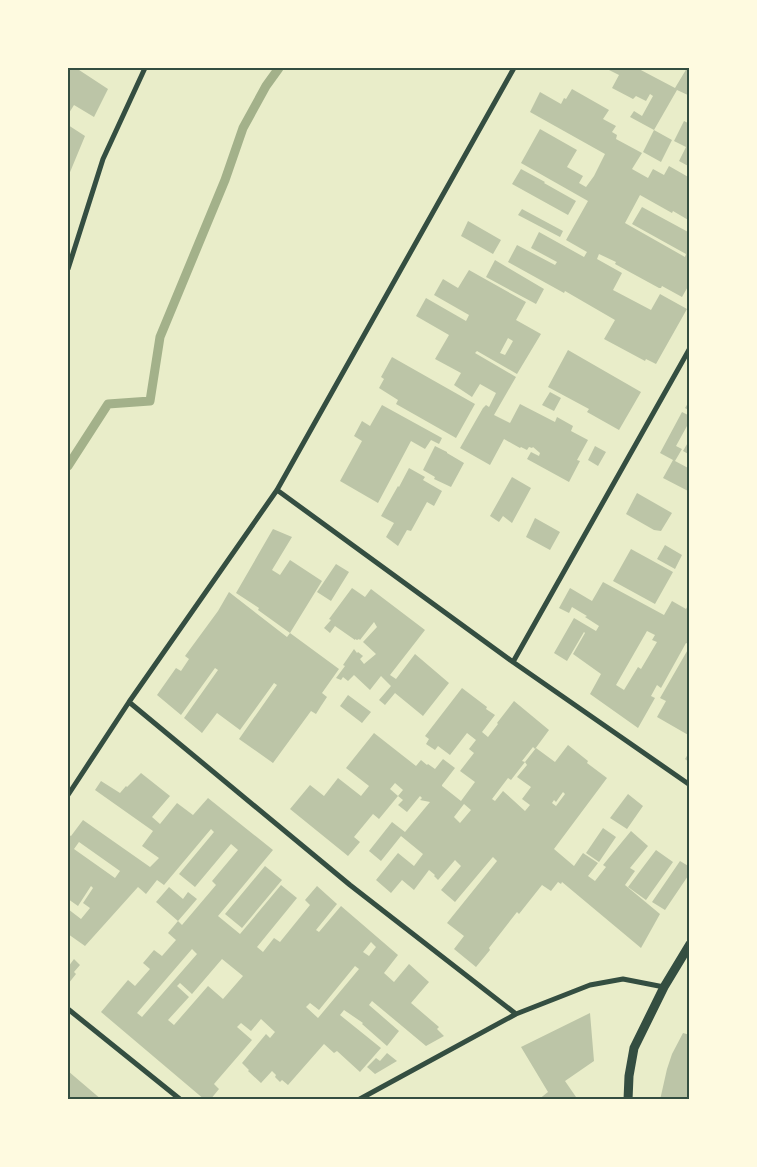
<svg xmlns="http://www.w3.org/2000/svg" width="757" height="1167" viewBox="0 0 757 1167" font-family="'Exo 2',sans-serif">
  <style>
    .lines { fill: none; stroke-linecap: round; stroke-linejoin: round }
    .stream { stroke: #a3b18a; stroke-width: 9 }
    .building { fill: #bcc5a7; fill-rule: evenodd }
    .minor { stroke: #344e41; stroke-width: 5 }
    .tertiary { stroke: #344e41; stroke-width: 9 }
    .neatline { fill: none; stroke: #344e41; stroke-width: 2 }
  </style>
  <rect width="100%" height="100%" fill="#e9edc9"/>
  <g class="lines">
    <path class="stream" d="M68 466 108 404 150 401 160 337 225 180 243 128 266 86 279 68"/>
  </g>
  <path class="building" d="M68 68H76L108 89 94 117 74 105 69 113 68 112Z
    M605 68H637L675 88 687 68H690V96L677 90 654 130 672 140 661 162 643 152 654 130 630 117 634 111 642 116 653 96 650 94 646 101 636 96 633 99 612 88 619 75Z
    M572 89 609 110 603 119 616 126 612 132 617 135 616 139 642 153 632 169 648 178 653 169 664 175 669 166 690 178V221L673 211 672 213 640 195 625 223 685 257 686 254 632 224 642 207 690 233V283L682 297 662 286 661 288H659L615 264 616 262 599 254 597 259 622 273 613 290 651 310 660 294 687 309 656 364 646 359 645 361 604 339 615 320 565 291 564 293 508 262 517 245 555 265 557 262 531 248 539 232 584 257 587 252 566 240 588 201 521 163 540 129 577 150 567 167 583 176 579 183 586 187 594 176 605 154 530 112 540 92 561 104 564 98 566 99Z
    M684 121 690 124V167L679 161 686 147 674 141Z
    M68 125 85 136 68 177Z
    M521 169 545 182 544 183 576 201 568 215 512 184Z
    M522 209 563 231 560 237 518 215Z
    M468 221 501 240 493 254 461 236Z
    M495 260 544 289 536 304 486 277Z
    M469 270 526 302 516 320 541 334 517 374 477 351 475 353 516 377 494 415 510 423 520 404 555 422 557 417 573 426 571 431 588 440 577 460 580 461 569 482 527 459 531 452 539 456 540 453 533 447 532 448 529 447 527 450 521 447 520 448 504 439 490 465 460 448 483 408 486 405 489 407 496 393 480 384 472 397 454 385 461 373 435 359 449 335 416 316 426 298 466 321 469 315 434 295 443 279 458 288ZM508 338 513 341 505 355 500 353Z
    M568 350 641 392 619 430 587 412 589 409 548 387Z
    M392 357 475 404 456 438 396 404 398 400 379 388 384 379 381 377Z
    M550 392 561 398 554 411 542 405Z
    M690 400V411L685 408Z
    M382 405 442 438 439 444 431 440 425 449 411 441 378 503 340 481 362 441 354 436 362 421 370 426Z
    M682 412 690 416V428L687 426 676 446 682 449 675 461 690 469V492L663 478 673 460 660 453Z
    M690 439V455L683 451Z
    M435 446 447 452V453L464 463 451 487 434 479 435 477 423 470Z
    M595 446 606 452 598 466 588 460Z
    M409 468 425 477 423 480 442 491 434 506 427 502 411 531 407 530 398 546 386 537 394 523 381 516 398 486 399 487Z
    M512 477 531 488 512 523 503 516 499 522 490 516Z
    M637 493 672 513 661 531 654 530 626 514Z
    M535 518 560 532 550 550 526 537Z
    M273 529 292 537 272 570 280 575 290 560 322 581 290 633 258 610 259 608 236 593Z
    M665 545 682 555 675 569 657 559Z
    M631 549 673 572 655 604 613 581Z
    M336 564 349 572 331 601 317 592Z
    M603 582 664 615 672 601 686 609 690 602V645L686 643 661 688 657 685 651 696 655 698 638 728 590 694 601 674 573 654 585 633 584 632 567 661 554 653 574 618 596 631 599 626 585 617 587 616 572 607 569 613 559 608 570 588 592 601ZM647 631 655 635 652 640 657 642 641 669 638 667 624 690 616 685Z
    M352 588 365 597 371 589 425 630 390 675 396 679 415 654 449 683 423 716 395 693 385 705 379 700 391 686 381 676 370 690 354 675 348 681 343 677 341 680 336 678 345 666 343 665 354 649 357 653 358 652 363 656 360 659 364 664 376 654 363 642 377 627 374 622 360 640 359 639 357 640 355 639V640L335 626 330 633 324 628 331 620 329 619Z
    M229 592 287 637 290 633 339 669 322 693 327 697 321 706 316 714 311 711 273 763 239 739 277 685 274 683 240 730 217 713 202 733 184 718 218 670 215 668 181 715 157 695 176 668 181 671 189 659 185 656 218 611Z
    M690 646V736L657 717 666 701 660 698Z
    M462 688 487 707 486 709 495 715 482 732 488 737 498 724 497 723 514 701 549 730 535 749 533 747 522 761 525 762 536 748 555 762 568 745 588 761 587 763 607 778 554 849 574 866 583 853 598 863 588 876 595 881 606 867 603 865 631 831 648 846 630 868 635 871 625 885 660 914 641 948 562 882 561 884 558 882 551 891 542 885 519 914 517 912 489 948 490 950 476 967 454 949 464 936 447 923 497 861 493 857 492 858 455 902 441 890 461 866 455 860 438 880 434 876 435 875 429 870 414 890 402 880 391 893 376 880 398 853 414 866 423 854 401 836 381 861 369 851 392 822 405 832 430 802 420 800 422 798 420 796 407 812 398 805 403 800 398 796 379 819 373 814 354 837 360 842 348 856 290 809 310 785 324 796 338 778 361 796 369 786 346 768 374 733 416 766 421 760 427 765 428 764 435 769 443 759 455 768 442 785V786L461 801 475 782 460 771 474 753 469 749 476 740 467 733 450 755 438 746 435 750 426 744 429 739 425 736ZM525 762 527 765 517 777 531 787 522 799 530 805 525 811 503 791 495 801 492 799 508 778 511 780ZM395 783 403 790 398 796 390 789ZM563 792 565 794 556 806 552 803 554 800 556 802ZM464 804 471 810 460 823 454 817Z
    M348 695 371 712 362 723 340 706Z
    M690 751V763L685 759Z
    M141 773 170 796 152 817 160 824 177 803 193 815 208 798 273 850 218 916 240 934 281 885 297 898 257 947 263 952 274 938 280 942 310 905 305 900 317 886 337 904 316 930 319 932 341 906 398 955 384 973 394 982 409 964 429 982 411 1003 439 1027 437 1029 444 1036 426 1046 372 1001 369 1005 399 1031 387 1046 362 1024 363 1023 344 1010 340 1015 381 1048 360 1072 337 1051 334 1053 324 1044 288 1085 282 1080 280 1082 275 1077 276 1075 272 1071 261 1083 248 1071 249 1070 242 1063 266 1034 270 1038 275 1032 261 1019 251 1031 241 1023 237 1027 252 1040 214 1084 219 1089 210 1100H205L101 1012 128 980 135 986 150 969 143 963 154 950 162 956 176 940 168 933 178 921 182 925 216 885 212 881 238 850 231 844 195 887 179 874 214 832 211 829 164 885 157 880 146 894 138 887 85 946 68 934V909L81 919 90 908 83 903 93 888 91 886 78 906 68 899V837L69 835 71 836 83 820 150 867 159 858 142 846 153 831 95 790 101 781 120 793 126 786 127 787ZM79 842 120 871 115 878 74 849ZM371 942 376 947 369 956 363 952ZM192 949 197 954 142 1017 137 1013ZM222 959 243 976 223 999 208 986 174 1025 168 1020 189 997 177 986 180 983 192 994ZM355 966 359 969 318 1018 306 1007 310 1003 319 1010Z
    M628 794 643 806 627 829 610 818Z
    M603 828 616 837 599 862 586 853Z
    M656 850 673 862 646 900 628 887Z
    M680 861 690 867V873L665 910 652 902Z
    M265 866 282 880 242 928 225 914Z
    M169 887 183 899 188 892 197 899 178 921 156 902Z
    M74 959 80 965 74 972 76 974 68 984V967Z
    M590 1013 594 1061 565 1081 576 1097 574 1098 575 1100H538L548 1092 521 1047Z
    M683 1033 690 1035V1100H660L667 1069 672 1054Z
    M387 1053 397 1061 375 1074 367 1067 376 1058 380 1061Z
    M68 1071 102 1100H68Z"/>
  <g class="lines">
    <path class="minor" d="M68 269 103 159 145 68
      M277 490 513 662 690 785
      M513 662 690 348
      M129 702 350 885 516 1014
      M68 795 129 702 277 490 514 68
      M68 1009 181 1100
      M358 1100 516 1014 590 985 623 979 664 987"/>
    <path class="tertiary" d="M628 1100 629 1076 634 1048 664 987 690 944"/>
  </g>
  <rect width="757" height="1167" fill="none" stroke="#fefae0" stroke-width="138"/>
  <rect x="69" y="69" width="619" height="1029" class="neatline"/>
</svg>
